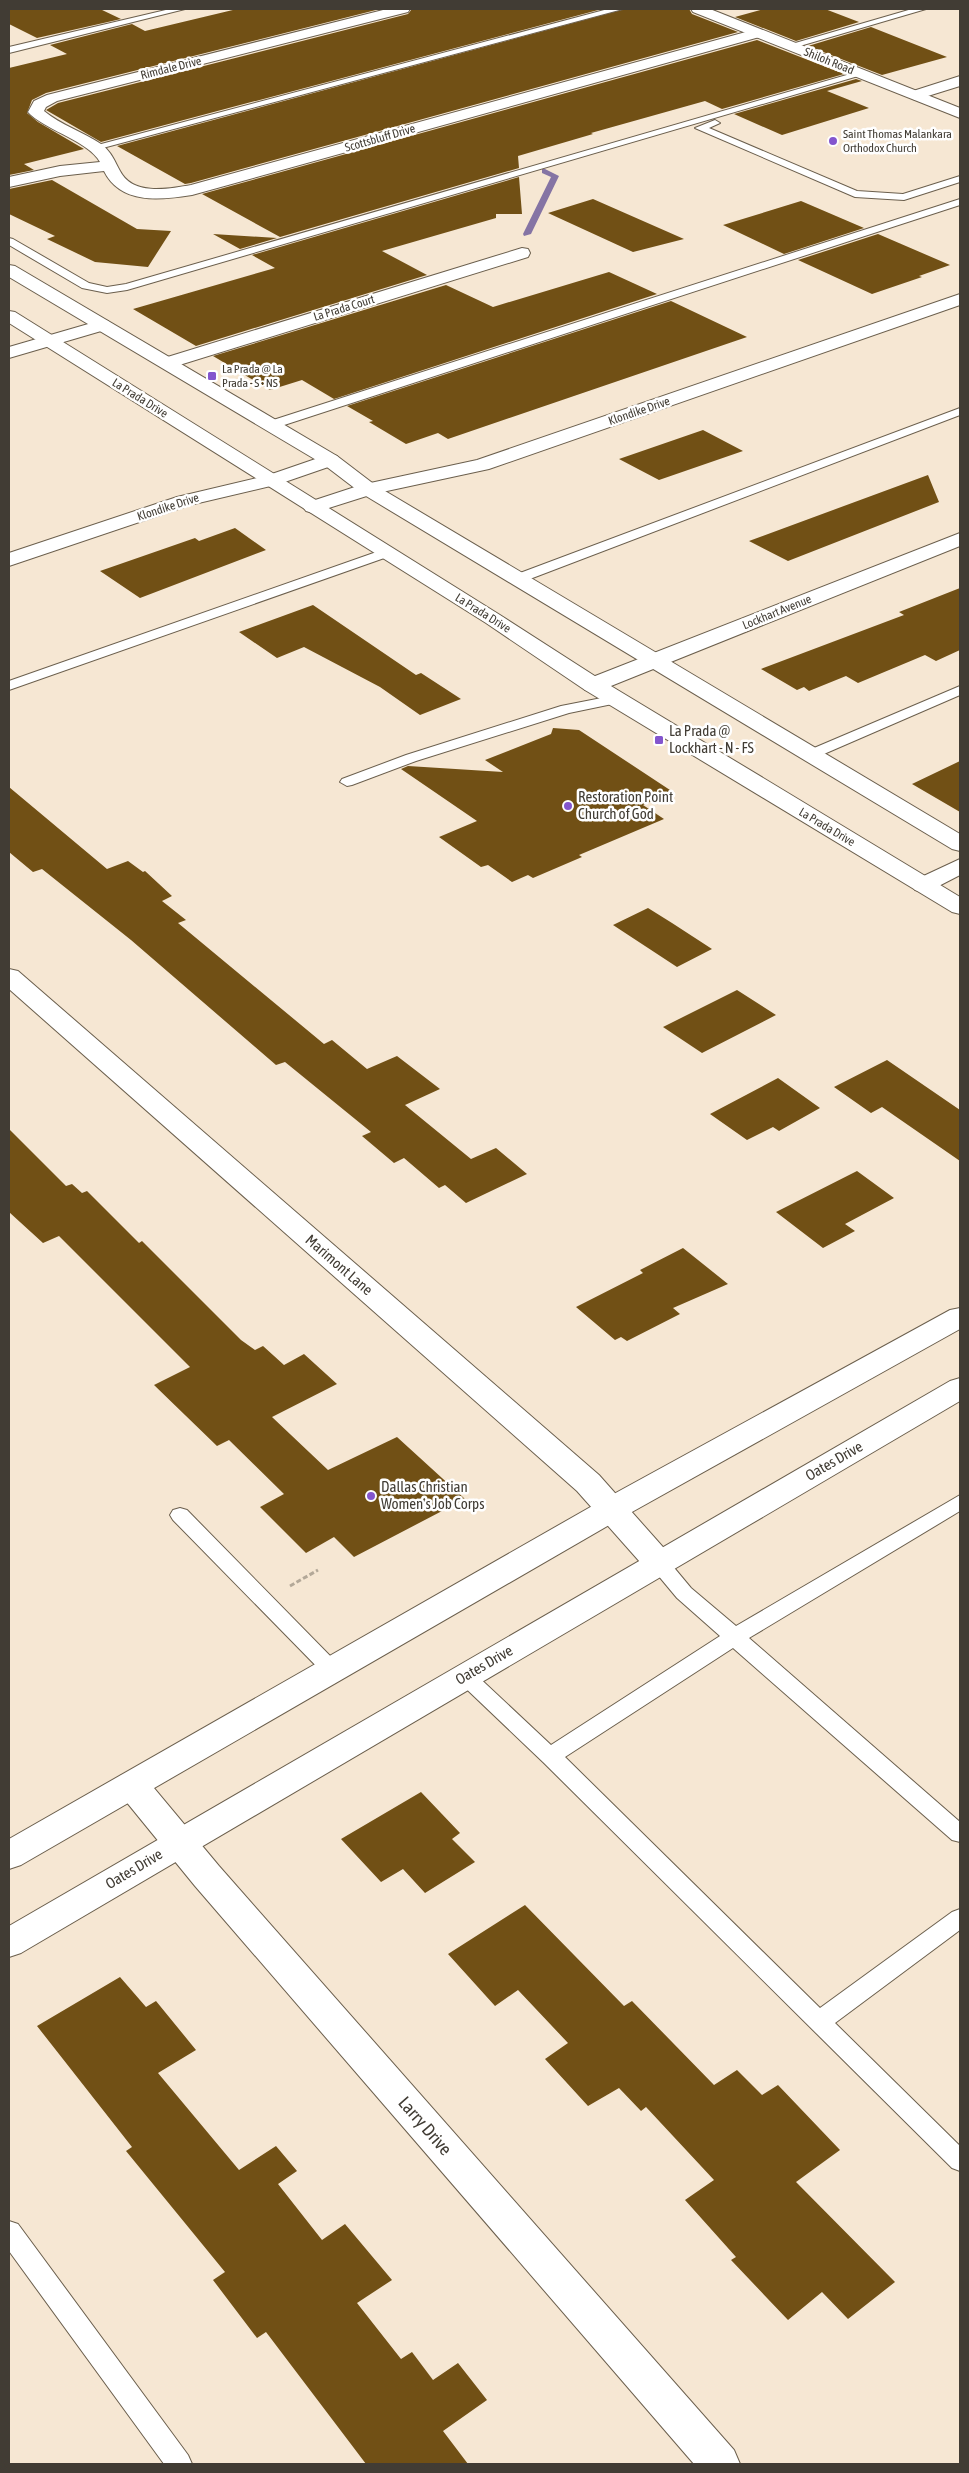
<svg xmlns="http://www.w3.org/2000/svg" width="969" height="2473" viewBox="0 0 969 2473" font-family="'Asap Condensed',sans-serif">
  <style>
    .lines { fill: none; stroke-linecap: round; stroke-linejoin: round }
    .stream { fill: #8574a4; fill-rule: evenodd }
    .building { fill: #715015 }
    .service-casing { stroke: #6b5f4d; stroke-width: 2 }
    .minor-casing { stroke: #6b5f4d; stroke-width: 2 }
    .tertiary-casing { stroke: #6b5f4d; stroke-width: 2 }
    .secondary-casing { stroke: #6b5f4d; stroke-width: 2 }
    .path { stroke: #b3a898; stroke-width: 3; stroke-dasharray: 5 2.5; stroke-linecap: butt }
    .service { fill: #fff; fill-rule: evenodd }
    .minor { fill: #fff; fill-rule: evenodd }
    .tertiary { fill: #fff; fill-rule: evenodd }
    .secondary { fill: #fff; fill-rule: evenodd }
    .poi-dot { fill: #8355ce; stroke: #fff; stroke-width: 2 }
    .labels { text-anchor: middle; stroke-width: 5; stroke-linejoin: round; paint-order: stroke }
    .far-street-label { font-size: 12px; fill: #413c34; stroke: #fff }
    .far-poi-label { font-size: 12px; fill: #413c34; stroke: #fff; text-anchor: start }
    .poi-label { font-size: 15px; fill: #413c34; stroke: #fff; text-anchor: start }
    .street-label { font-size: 15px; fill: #413c34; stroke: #fff }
    .near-street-label { font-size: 18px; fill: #413c34; stroke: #fff }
  </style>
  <rect width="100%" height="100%" fill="#f6e7d3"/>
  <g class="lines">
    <path class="stream" d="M545 169 559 176 531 234 524 236 523 234 551 177 542 173V169Z"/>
  </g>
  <path class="building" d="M9 9H100L121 19 37 38 9 24Z
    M237 9H380L46 93 32 100 27 113 38 122 84 149 24 164 34 170 9 175V68L67 54 50 45 132 24 145 31Z
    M412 9H602L101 142 46 110 58 103 408 14Z
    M625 9H689L692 14 738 32 191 183 185 184 117 146Z
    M764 9H825L859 22 796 41 735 17Z
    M871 27 947 57 882 75 808 46Z
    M757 40 844 74 722 109 705 101 591 133 593 134 518 156 519 168 280 237 202 194Z
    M856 79 862 81 827 91 869 108 782 135 734 114Z
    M519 177 522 214H496V218L382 251 427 275 196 346 133 309 275 268 252 255Z
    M52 180 137 229 171 231 148 267 95 262 47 239 55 236 9 214V189Z
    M593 199 684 239 633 252 548 213Z
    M801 201 864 228 784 254 723 225Z
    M213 234 277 238 240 249Z
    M878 234 950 265 919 276 922 277 872 294 798 260Z
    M609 272 657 294 334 399 302 380 270 390 213 356 446 285 493 307Z
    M671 301 747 337 448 439 438 433 406 444 369 422 373 421 347 406Z
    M703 430 743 451 659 480 619 459Z
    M928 475 939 502 788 561 749 541Z
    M235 528 266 550 140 598 100 571 195 538 199 541Z
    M960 588V650L936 661 925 655 858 683 846 676 809 691 804 687 797 690 761 669 904 615 899 612Z
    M313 605 416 675 421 673 461 699 420 715 380 687 304 647 277 658 239 632Z
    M553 728 579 730 673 792 643 805 664 819 579 855 582 857 533 878 528 875 512 882 488 865 481 867 439 837 477 821 401 769 408 766 503 772 485 760 551 734Z
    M960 761V812L912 784Z
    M9 787 107 869 128 861 143 872 145 871 172 896 162 901 186 920 178 923 324 1044 332 1040 367 1069 397 1056 440 1089 405 1105 471 1159 496 1148 527 1174 466 1203 445 1185 439 1188 404 1158 394 1163 362 1136 371 1132 285 1062 276 1065 131 940 42 869 33 872 9 852Z
    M648 908 672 923 712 949 677 967 613 925Z
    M737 990 776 1015 702 1053 663 1027Z
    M887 1060 960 1110V1161L882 1107 871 1113 834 1087Z
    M778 1078 820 1108 779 1131 773 1127 747 1140 710 1114Z
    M9 1129 66 1186 72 1184 82 1193 87 1191 139 1243 142 1241 241 1340 255 1350 263 1346 284 1365 304 1354 337 1384 272 1417 328 1470 397 1437 465 1499 354 1557 334 1537 306 1553 260 1507 284 1494 229 1440 217 1446 154 1385 190 1367 59 1236 43 1243 9 1212Z
    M857 1171 894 1198 845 1224 855 1231 823 1248 776 1212Z
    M683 1248 728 1284 673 1308 680 1314 627 1341 621 1337 615 1340 576 1307 643 1273 640 1270Z
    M421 1792 460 1833 452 1839 475 1862 425 1893 403 1869 381 1882 341 1839Z
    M525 1905 624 2006 632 2001 714 2085 737 2070 762 2095 778 2085 840 2150 796 2182 895 2282 848 2319 822 2292 788 2320 731 2260 736 2257 685 2200 714 2180 646 2107 641 2111 619 2088 588 2106 545 2059 568 2043 518 1990 495 2006 448 1954Z
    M120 1977 146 2007 156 2001 196 2050 158 2073 239 2170 276 2146 297 2171 278 2184 322 2240 345 2224 392 2280 357 2303 401 2359 412 2352 433 2380 458 2363 487 2400 443 2431 468 2464H366L266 2332 257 2338 213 2280 225 2272 126 2151 132 2147 37 2026Z"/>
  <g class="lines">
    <g class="service-casing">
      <path id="service" d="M170 9H185L9 53V47Z
        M608 9H623L99 149 90 147Z
        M912 9H926L793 48 785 46Z
        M857 72 865 74 127 290 107 293 82 288 9 245V238L13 239 89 283 107 287 126 284Z
        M715 120 720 123 709 128 857 191 903 194 960 176V182L904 200 855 197 695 128Z
        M960 199V205L275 428 271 429 265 425 267 422Z
        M960 408V415L522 582 517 583 511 579 512 576Z
        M385 549 391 553 390 556 9 690V681Z
        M960 686V695L817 757 812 758 805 754 807 751Z
        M617 695 624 699 622 702 569 713 416 761 352 785 347 786 340 782 342 779 406 755 561 706Z
        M960 1495V1511L749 1638 960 1822V1842L952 1840 733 1648 565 1757 820 2008 952 1912 960 1909V1930L835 2023 960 2146V2171L952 2168 543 1762 458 1681 455 1676 458 1671 465 1668 472 1671 551 1745 720 1636 677 1598 652 1568 649 1563 652 1558 659 1556 666 1558 691 1588 736 1626Z
        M180 1508 187 1510 340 1666 343 1671 340 1676 333 1679 326 1676 173 1520 170 1515 173 1510Z
        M9 2221 18 2224 188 2455 192 2464H164L9 2251Z"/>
    </g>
    <g class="minor-casing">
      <path id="minor" d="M387 9H410L408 12 57 101 46 107 44 111C61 125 83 132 101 144 111 151 115 162 120 171 133 196 168 189 191 185L753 30 758 29 765 33 763 36 192 195C161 200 121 205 104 171L60 176 9 187V177L60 166 100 162C89 142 49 131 31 115L28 112 34 101 47 95Z
        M960 76V86L915 100 907 95 910 92Z
        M522 248 528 249 530 253 528 257 173 367H161L158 363 161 359Z
        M960 294V305L489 469 373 494 313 513 306 511 303 507 306 503 361 485 477 460Z
        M102 320 108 321 111 325 108 329 9 358V347Z
        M330 454 337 456 340 460 337 464 279 484 190 505 9 566V553L177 497 266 476Z
        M960 533V546L601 690 593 691 585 690 582 685 585 680Z
        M960 859V875L931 890 923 892 915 890 911 885 915 880Z
        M9 969 18 971 599 1475 670 1555 675 1563 670 1571 659 1574 648 1571 577 1491 9 989Z
        M132 1772 144 1776 219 1866 734 2450 740 2464H694L195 1886 120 1794 115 1785 120 1776Z"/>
    </g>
    <g class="tertiary-casing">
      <path id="tertiary" d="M691 9H710L960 108V118L693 12Z"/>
    </g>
    <g class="secondary-casing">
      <path id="secondary" d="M9 265 15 266 337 456 375 485 960 834V851L952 849 361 493 323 464 9 277Z
        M9 311 15 312 500 615 601 680 960 897V914L952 912 585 690 486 623 9 323Z
        M960 1308V1329L623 1517 21 1865 9 1869V1839L601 1501 950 1310Z
        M960 1378V1401L21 1953 9 1957V1926L950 1381Z"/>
    </g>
    <path class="path" d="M290 1586 318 1570"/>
    <use href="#service" class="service"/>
    <use href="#minor" class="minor"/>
    <use href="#tertiary" class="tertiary"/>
    <use href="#secondary" class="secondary"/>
  </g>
  <g class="poi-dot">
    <circle cx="833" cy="141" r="5"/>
    <rect x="207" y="371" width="10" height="10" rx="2.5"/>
    <rect x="654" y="735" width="10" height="10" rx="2.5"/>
    <circle cx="568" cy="806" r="5"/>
    <circle cx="371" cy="1496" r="5"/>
  </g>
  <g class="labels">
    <g class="far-street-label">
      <text transform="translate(829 61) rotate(22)" y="4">Shiloh Road</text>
      <text transform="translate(171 68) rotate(-14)" y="4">Rimdale Drive</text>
      <text transform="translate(380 138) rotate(-16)" y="4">Scottsbluff Drive</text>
      <text transform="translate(344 308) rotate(-17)" y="4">La Prada Court</text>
      <text transform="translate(140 398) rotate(32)" y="4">La Prada Drive</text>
      <text transform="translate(639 411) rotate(-19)" y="4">Klondike Drive</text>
      <text transform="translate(168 507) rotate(-18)" y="4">Klondike Drive</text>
      <text transform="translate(777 612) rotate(-22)" y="4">Lockhart Avenue</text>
      <text transform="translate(483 613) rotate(32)" y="4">La Prada Drive</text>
      <text transform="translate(827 827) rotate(31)" y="4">La Prada Drive</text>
    </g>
    <g class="far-poi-label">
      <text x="843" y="138">Saint Thomas Malankara<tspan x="843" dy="14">Orthodox Church</tspan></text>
      <text x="222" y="373">La Prada @ La<tspan x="222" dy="14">Prada - S - NS</tspan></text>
    </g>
    <g class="poi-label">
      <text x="669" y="736">La Prada @<tspan x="669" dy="17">Lockhart - N - FS</tspan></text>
      <text x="578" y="802">Restoration Point<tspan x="578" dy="17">Church of God</tspan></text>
      <text x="381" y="1492">Dallas Christian<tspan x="381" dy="17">Women's Job Corps</tspan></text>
    </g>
    <g class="street-label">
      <text transform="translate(339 1265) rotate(41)" y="5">Marimont Lane</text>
      <text transform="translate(834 1461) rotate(-30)" y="5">Oates Drive</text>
      <text transform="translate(484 1665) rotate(-30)" y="5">Oates Drive</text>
      <text transform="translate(134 1869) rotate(-31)" y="5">Oates Drive</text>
    </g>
    <g class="near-street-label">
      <text transform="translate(425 2126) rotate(49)" y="6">Larry Drive</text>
    </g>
  </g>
  <rect width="969" height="2473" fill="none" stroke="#413c34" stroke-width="20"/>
</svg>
